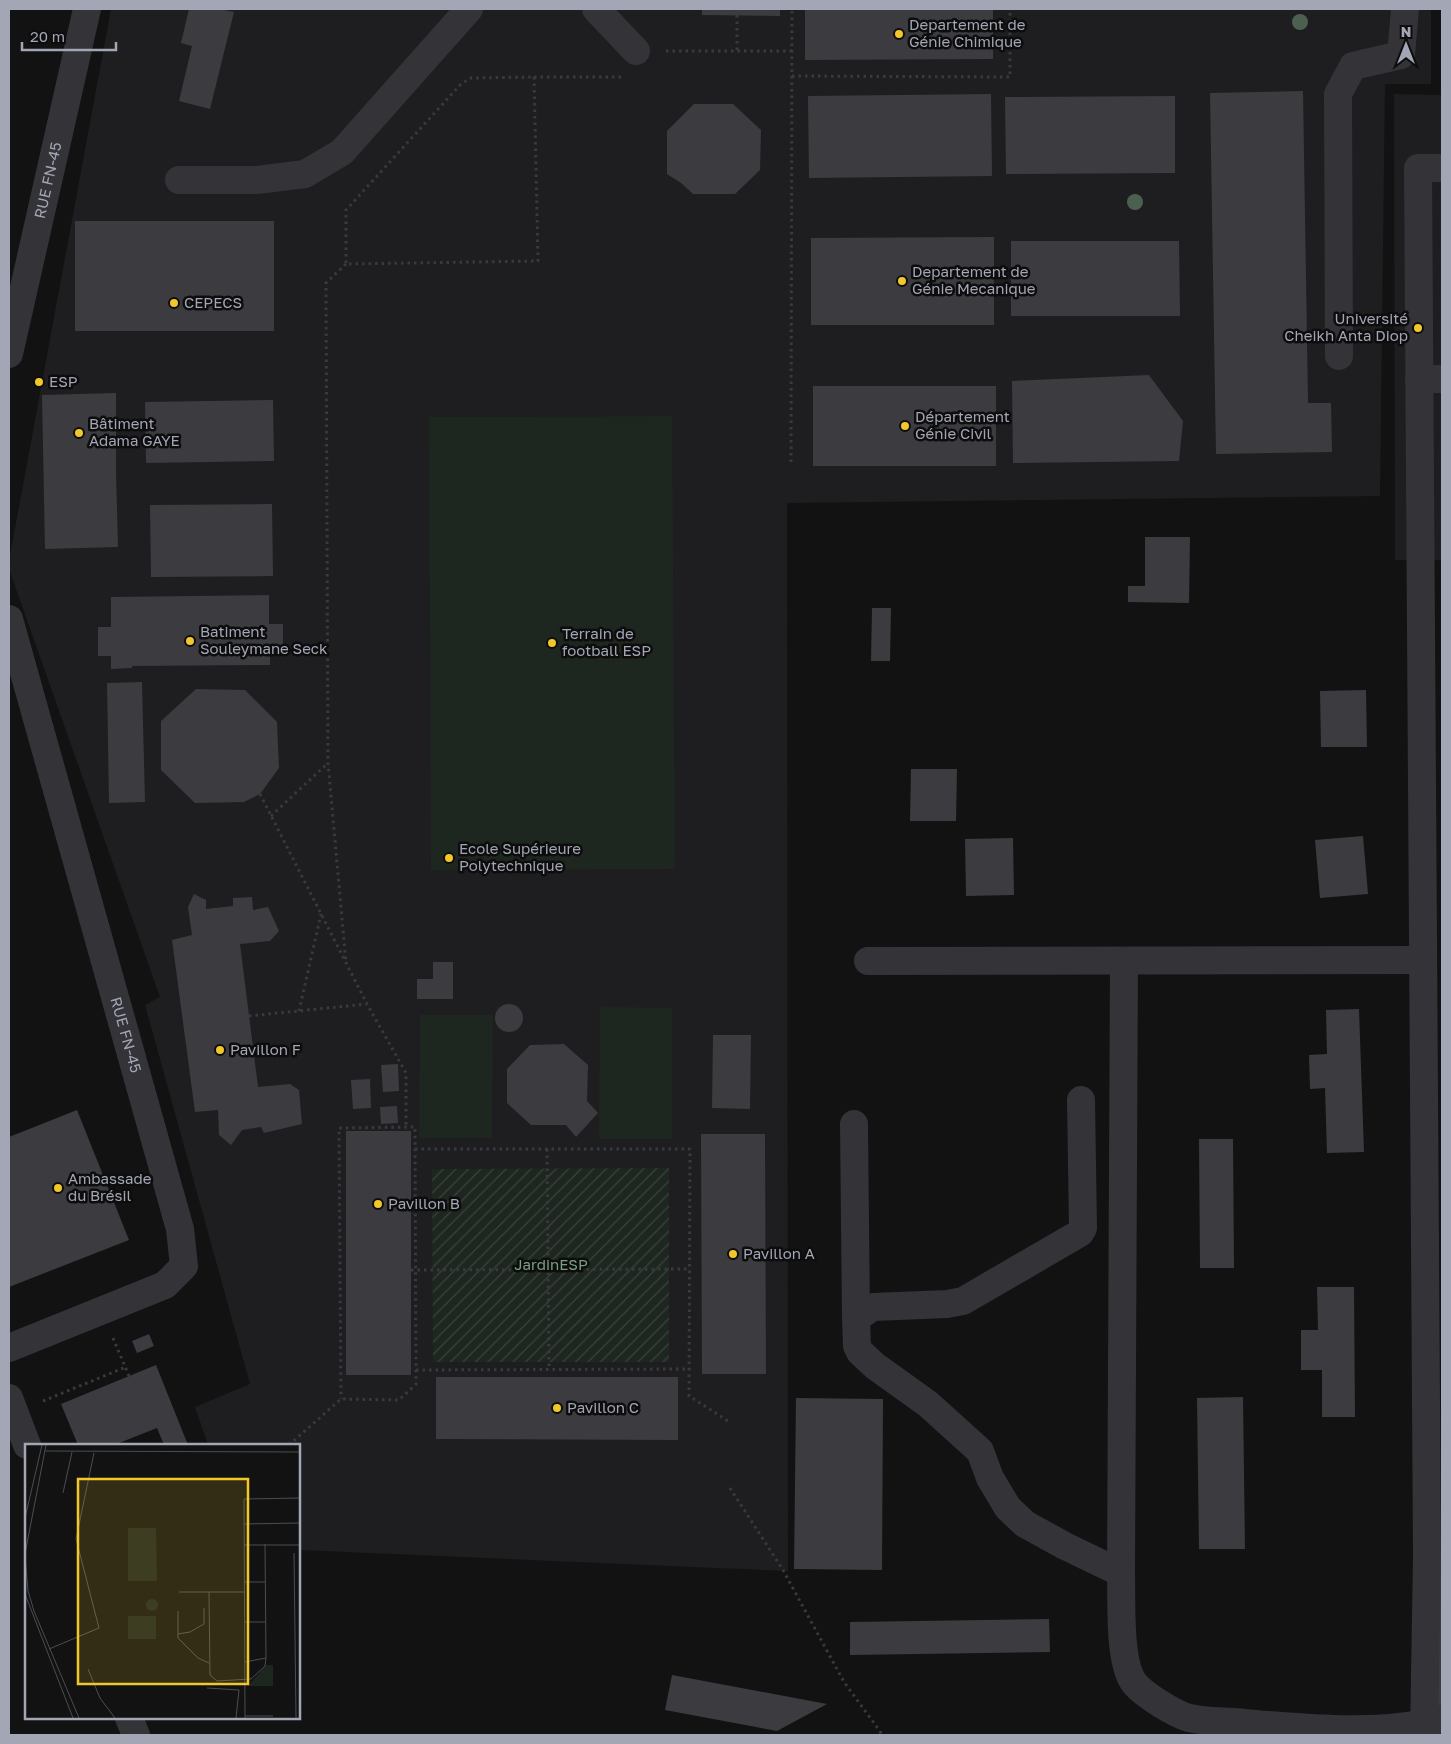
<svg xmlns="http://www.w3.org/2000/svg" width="1451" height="1744" viewBox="0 0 1451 1744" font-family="'Golos Text',sans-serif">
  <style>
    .built { fill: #1e1e20 }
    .garden { fill: url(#garden-furrows) }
    .pitch { fill: #1e2620 }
    .building { fill: #3c3c40 }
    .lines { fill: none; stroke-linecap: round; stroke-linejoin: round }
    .path { stroke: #393a3f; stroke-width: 3; stroke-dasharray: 2.5 4; stroke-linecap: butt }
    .minor { stroke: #333338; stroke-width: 28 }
    .tree { fill: #4b604f }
    .poi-dot { fill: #f2c72b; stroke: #0d0d0e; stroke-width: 2 }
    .labels { text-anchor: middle; stroke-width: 5; stroke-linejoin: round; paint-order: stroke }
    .poi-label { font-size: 15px; fill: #a3a6b4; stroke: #0d0d0e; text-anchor: start }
    .street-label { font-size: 15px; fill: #a3a6b4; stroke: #0d0d0e }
    .park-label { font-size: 15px; fill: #7a9f80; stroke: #0d0d0e }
    .inset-road { fill: none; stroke: #4c4d53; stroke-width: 1 }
    .view { fill: #f2c72b; fill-opacity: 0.15; stroke: #f2c72b; stroke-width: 2.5 }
    .inset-edge { fill: none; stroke: #a3a6b4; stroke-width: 2.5 }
  </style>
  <defs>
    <pattern id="garden-furrows" width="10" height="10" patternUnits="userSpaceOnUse" patternTransform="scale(1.25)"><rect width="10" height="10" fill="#1e2620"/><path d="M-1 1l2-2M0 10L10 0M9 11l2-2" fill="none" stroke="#3c423e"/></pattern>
  </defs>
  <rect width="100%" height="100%" fill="#121213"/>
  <path class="built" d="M111 9H1431V84H1385L1380 496 787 503 788 1571 299 1550V1445H208L195 1407 250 1384 145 1005 160 997 9 569V561Z
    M1394 94 1442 95V560H1395Z"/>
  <path class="garden" d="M669 1168V1362H433L432 1169Z"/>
  <path class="pitch" d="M672 416 675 869 431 870 429 417Z
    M600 1007 672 1008V1139H599Z
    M420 1015H493L492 1138H419Z"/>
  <path class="building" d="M189 9H219L234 12 210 109 179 101 192 46 181 43Z
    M702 9H780V16L702 15Z
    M805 9H993V59L805 60Z
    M1303 91 1308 403H1331L1332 452 1216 454 1210 93Z
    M991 94 992 176 809 178 808 96Z
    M1175 96V173L1006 174 1005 97Z
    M694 104H733L761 130 760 170 735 194H693L681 183 667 174V131Z
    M75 221H274V331H75Z
    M994 237V325H811V238Z
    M1011 241H1179L1180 316H1011Z
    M1149 375 1183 421 1179 461 1013 463 1012 381Z
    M813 386H996V466H813Z
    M116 393V472L118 547 45 549 42 395Z
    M273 400 274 461 146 463 145 402Z
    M272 504 273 576 151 577 150 505Z
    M1145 537H1190L1189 603 1128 602V586H1145Z
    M269 595V624H283V655H270V665L132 666V668L111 669V656H98V627H111V597Z
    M872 608H891L890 661H871Z
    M142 682 145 802 109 803 107 683Z
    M196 689 245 690 277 722 279 768 260 794 244 802 195 803 161 770V721Z
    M1366 690 1367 747H1321L1320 691Z
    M911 769H957L956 821H910Z
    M1363 836 1368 894 1320 898 1315 840Z
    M1013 838 1014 895 966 896 965 839Z
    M194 894 206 900V909L233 906V898L252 897 253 910 268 907 279 931 270 941 240 944 258 1087 290 1084 299 1090 302 1124 264 1133 261 1127 242 1130 231 1145 219 1135 218 1110 195 1112 172 940 192 935 188 907Z
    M433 962H453V999H417V979H433Z
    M495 1018a14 14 0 1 1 28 0a14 14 0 1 1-28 0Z
    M1359 1009 1364 1152 1327 1153 1325 1088 1310 1089 1309 1055 1327 1054 1326 1010Z
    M713 1035H751L750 1109 712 1108Z
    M564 1044 588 1065 587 1101 598 1113 576 1137 566 1125H531L507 1103V1069L530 1045Z
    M398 1064 399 1091 383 1092 381 1065Z
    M370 1079 371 1108 353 1109 351 1080Z
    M397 1106 398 1123 381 1124 380 1107Z
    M77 1110 129 1240 9 1287V1137Z
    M346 1131H411V1375H346Z
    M701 1134H765L766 1374H702Z
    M1199 1139H1233L1234 1268H1200Z
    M1317 1287H1354L1355 1417H1322V1370H1301V1330H1318Z
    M149 1334 154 1346 137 1353 132 1341Z
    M156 1365 188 1445H164L157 1428 114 1445H78L61 1404Z
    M436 1377H678V1440L436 1439Z
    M1243 1397 1245 1549H1199L1197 1398Z
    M796 1398 883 1399 882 1570 794 1569Z
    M1442 1558V1710L1427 1715 1435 1560Z
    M1049 1619 1050 1652 850 1655V1622Z
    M672 1675 827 1704 777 1731 665 1710Z"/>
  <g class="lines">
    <path class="path" d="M737 15V51
      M666 51H792
      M792 76 1010 77V9
      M534 77 538 261 346 264V210L461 84 471 78Z
      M534 77H621
      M346 264 326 283 328 763 346 963
      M791 462 792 9
      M260 794 367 1004 406 1073V1127
      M271 816 328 763
      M299 1011 321 914
      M249 1016 367 1004
      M415 1149H690L689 1396 731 1423
      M547 1149 549 1369
      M411 1270 689 1269
      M113 1338 129 1376
      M416 1370 690 1369
      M43 1401 126 1367
      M289 1445 341 1399 399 1400 416 1384 415 1127 339 1128 341 1399
      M730 1488 783 1570 844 1682 879 1730 882 1735"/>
    <g class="minor">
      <path d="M596 9 636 51"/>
      <path d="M179 180H257L305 174 342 152 469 9"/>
      <path id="s1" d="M9 354 87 9"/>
      <path d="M1339 356 1338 94 1353 66 1401 55 1405 9"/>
      <path d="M1419 379H1442"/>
      <path id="s2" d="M9 619 180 1229 184 1266 165 1285 9 1348"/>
      <path d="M868 961 1423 960"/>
      <path d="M1124 961 1121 1573C1122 1599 1118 1664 1135 1684 1144 1695 1175 1714 1189 1718 1206 1722 1227 1721 1245 1723 1305 1728 1383 1736 1441 1719"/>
      <path d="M854 1124 856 1318 857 1346 860 1352 875 1366 928 1404 980 1451 990 1478 1008 1508 1025 1524 1065 1546 1121 1573"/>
      <path d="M856 1318 873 1307 947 1304 963 1301 1080 1233 1083 1228 1081 1100"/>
      <path d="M9 1398 27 1445"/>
      <path d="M129 1718 136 1735"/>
      <path d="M1424 1735 1427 1556 1418 168H1442"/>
    </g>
  </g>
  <g class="tree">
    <circle cx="1300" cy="22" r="8"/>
    <circle cx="1135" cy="202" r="8"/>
  </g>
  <g class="poi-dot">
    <circle cx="899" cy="34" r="5"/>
    <circle cx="902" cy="281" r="5"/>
    <circle cx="174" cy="303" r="5"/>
    <circle cx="1418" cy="328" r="5"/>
    <circle cx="39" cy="382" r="5"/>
    <circle cx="905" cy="426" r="5"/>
    <circle cx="79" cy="433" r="5"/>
    <circle cx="190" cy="641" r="5"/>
    <circle cx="552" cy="643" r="5"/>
    <circle cx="449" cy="858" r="5"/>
    <circle cx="220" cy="1050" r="5"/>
    <circle cx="58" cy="1188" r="5"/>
    <circle cx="378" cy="1204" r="5"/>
    <circle cx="733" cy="1254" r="5"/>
    <circle cx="557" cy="1408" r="5"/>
  </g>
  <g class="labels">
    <g class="poi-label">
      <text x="909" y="30">Departement de<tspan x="909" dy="17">Génie Chimique</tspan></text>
      <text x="912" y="277">Departement de<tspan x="912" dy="17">Génie Mecanique</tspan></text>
      <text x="184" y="308">CEPECS</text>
      <text x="1408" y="324" text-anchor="end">Université<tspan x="1408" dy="17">Cheikh Anta Diop</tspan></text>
      <text x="49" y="387">ESP</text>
      <text x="915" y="422">Département<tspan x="915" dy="17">Génie Civil</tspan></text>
      <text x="89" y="429">Bâtiment<tspan x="89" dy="17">Adama GAYE</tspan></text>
      <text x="200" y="637">Batiment<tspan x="200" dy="17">Souleymane Seck</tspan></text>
      <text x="562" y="639">Terrain de<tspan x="562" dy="17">football ESP</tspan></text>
      <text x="459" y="854">Ecole Supérieure<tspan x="459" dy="17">Polytechnique</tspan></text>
      <text x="230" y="1055">Pavillon F</text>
      <text x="68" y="1184">Ambassade<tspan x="68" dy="17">du Brésil</tspan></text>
      <text x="388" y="1209">Pavillon B</text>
      <text x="743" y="1259">Pavillon A</text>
      <text x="567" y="1413">Pavillon C</text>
    </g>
    <g class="street-label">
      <text dy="5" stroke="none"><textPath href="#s1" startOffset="178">RUE FN-45</textPath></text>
      <text dy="5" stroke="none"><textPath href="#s2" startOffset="432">RUE FN-45</textPath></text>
    </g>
    <g class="park-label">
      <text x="551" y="1270">JardinESP</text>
    </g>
  </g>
  <g transform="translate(25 1444)">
    <rect width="275" height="275" fill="#121213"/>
    <path d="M241 221H248V242H223Z" fill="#1e2620"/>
    <path d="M103 172H131V195H103Z" fill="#1e2620"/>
    <path d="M103 84H131L132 137H103ZM121 161a6 6 0 1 1 12 0a6 6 0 1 1-12 0Z" fill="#1e2620"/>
    <path class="inset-road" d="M20 7 275 8M38 49 47 8M0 74 17 1M219 80 275 79M219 101H275M269 109 271 274M0 110 21 1M0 113 3 147 9 167 54 274M219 138H240M154 148H219M184 148 185 231 192 237 226 235 240 222 241 214 240 100M0 150 48 274M153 167V194L173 214 184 219M220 178H241M153 190 165 188 179 180V164M24 205 74 184 51 95 69 9M220 218 241 214M63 225 75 254 90 274M182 244 214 246 211 274M220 272H248M220 274 219 55 275 54"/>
    <path class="view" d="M53 35H223V240H53Z"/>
    <rect width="275" height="275" class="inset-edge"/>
  </g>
  <rect width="1451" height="1744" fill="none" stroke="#a3a6b4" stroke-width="20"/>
  <g transform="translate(1406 45)" stroke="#0d0d0e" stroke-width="4" paint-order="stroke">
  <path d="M0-4L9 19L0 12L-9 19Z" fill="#a3a6b4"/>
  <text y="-8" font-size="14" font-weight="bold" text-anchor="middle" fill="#a3a6b4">N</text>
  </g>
  <path d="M22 42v8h94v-8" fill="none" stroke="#a3a6b4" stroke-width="2.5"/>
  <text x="30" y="42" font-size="15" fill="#a3a6b4" stroke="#0d0d0e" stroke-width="4" paint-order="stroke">20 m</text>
</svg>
